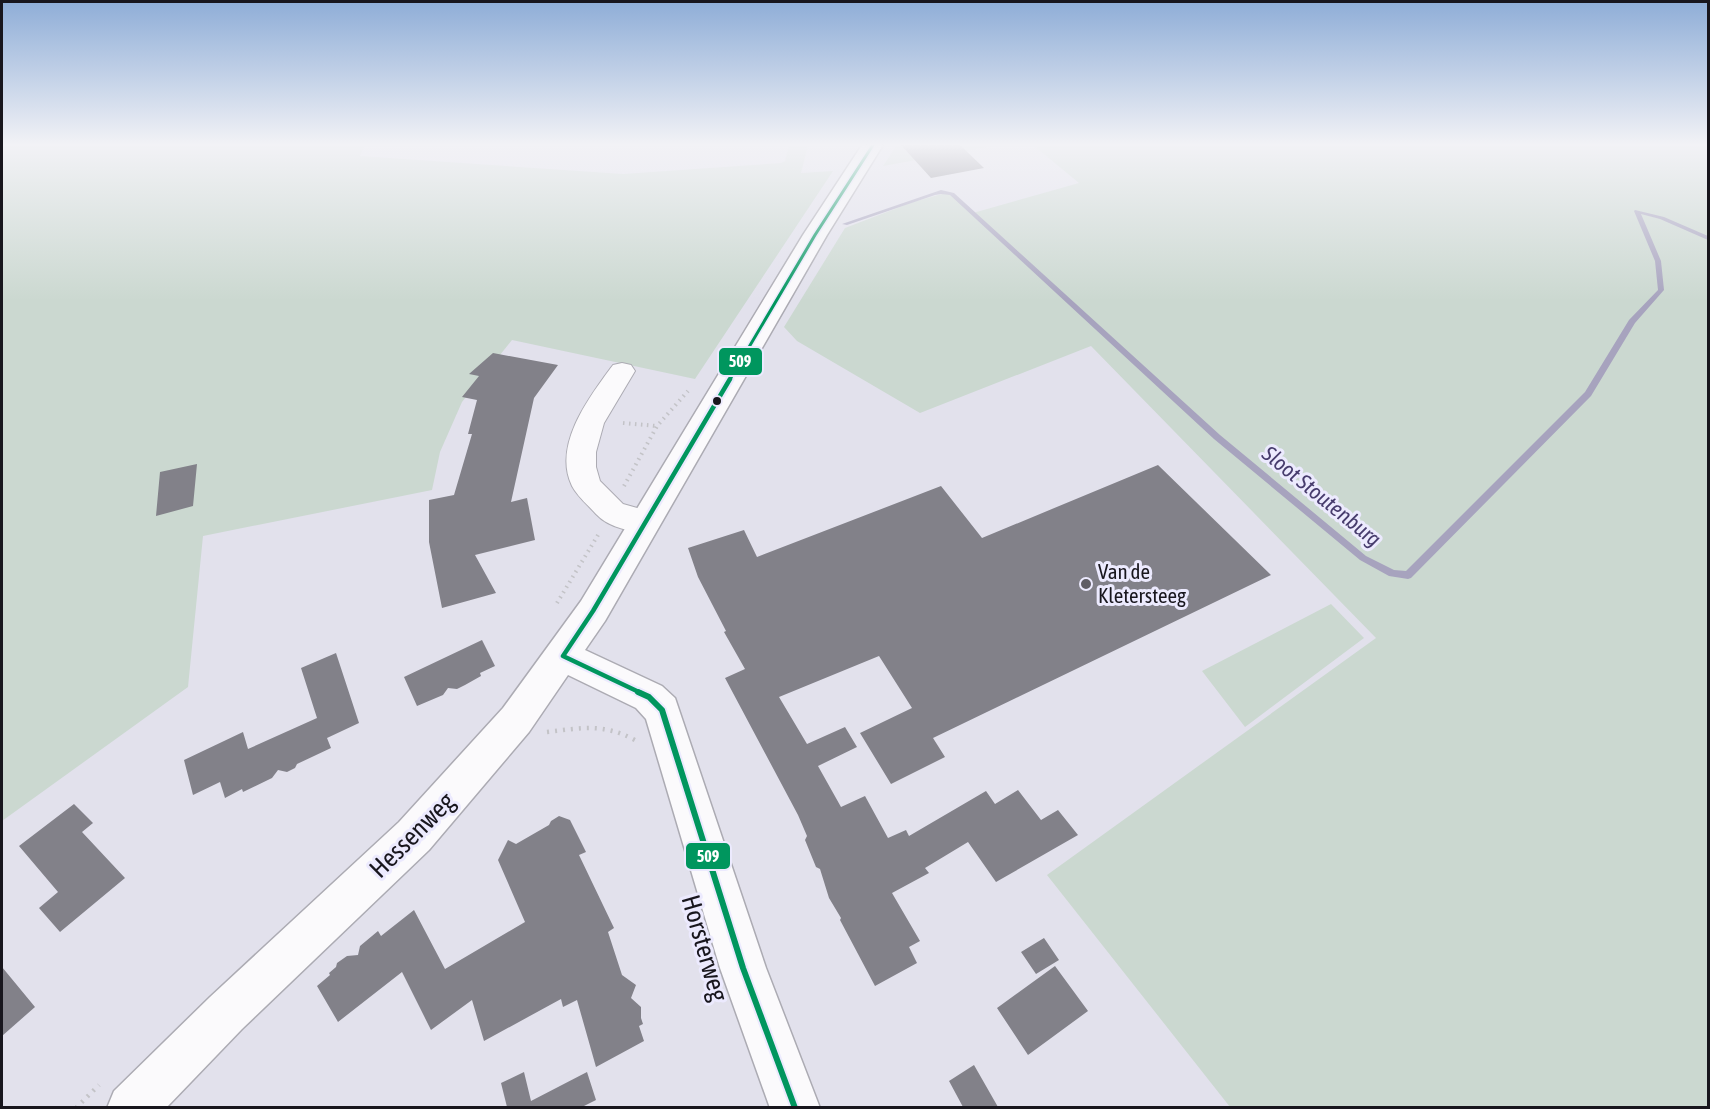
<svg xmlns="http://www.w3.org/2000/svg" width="1710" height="1109" viewBox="0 0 1710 1109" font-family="'Asap Condensed',sans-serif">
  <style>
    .green { fill: #cbd8d0 }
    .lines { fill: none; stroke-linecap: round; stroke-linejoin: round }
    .stream { fill: #a7a3be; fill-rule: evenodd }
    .building { fill: #828189 }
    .minor-casing { stroke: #acabb3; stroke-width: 2 }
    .tertiary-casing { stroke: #acabb3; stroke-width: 3 }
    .path-far1 { stroke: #c3c3c7; stroke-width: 4; stroke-dasharray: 1.5 4.5; stroke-linecap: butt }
    .path { stroke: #c3c3c7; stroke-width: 4.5; stroke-dasharray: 2 6; stroke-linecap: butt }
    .minor { fill: #fbfafc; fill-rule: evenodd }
    .tertiary { fill: #fbfafc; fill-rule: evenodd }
    .bus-1-far2-casing { stroke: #eceafe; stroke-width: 6 }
    .bus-1-far1-casing { stroke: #eceafe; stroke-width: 9 }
    .bus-1-casing { stroke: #eceafe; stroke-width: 10 }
    .bus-1-far2 { stroke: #00965e; stroke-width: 3 }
    .bus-1-far1 { stroke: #00965e; stroke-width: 4.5 }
    .bus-1 { stroke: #00965e; stroke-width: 6 }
    .bus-dot { fill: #18161d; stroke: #eceafe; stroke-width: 2 }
    .poi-dot { fill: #5f5d65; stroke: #eceafe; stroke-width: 2 }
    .labels { text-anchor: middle; stroke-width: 6; stroke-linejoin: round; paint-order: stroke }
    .poi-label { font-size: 21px; fill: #18161d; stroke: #eceafe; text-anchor: start }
    .water-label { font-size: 22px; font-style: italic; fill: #473c6d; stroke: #eceafe }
    .near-street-label { font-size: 26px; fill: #18161d; stroke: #eceafe }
    .line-badge { stroke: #eceafe; stroke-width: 2 }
    .badge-label { font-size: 16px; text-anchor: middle; font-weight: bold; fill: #fff }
  </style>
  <rect width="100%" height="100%" fill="#e2e1ec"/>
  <path class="green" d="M2 145H365L360 156 623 174 781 163 785 161 789 145H808L801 173 833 171 695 379 512 340 462 402 440 452 432 490 203 536 188 687 2 821Z
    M897 145H999L883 166Z
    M1033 145H1708V1107H1230L1047 875 1376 638 1091 346 920 413 797 341 784 327 845 228 913 202 949 192 973 213 1079 183Z
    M1331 604 1364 638 1245 727 1202 671Z"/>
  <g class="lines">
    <path class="stream" d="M941 190 954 193 1220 435 1366 556 1394 570 1406 571 1585 392 1629 320 1658 290 1655 261 1634 211 1635 210 1664 217 1708 236V240L1660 219 1641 214 1661 261 1664 290 1635 323 1591 396 1411 578 1408 579 1389 576 1360 560 1214 439 950 195 941 194 935 195 847 225 842 224Z"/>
  </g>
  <path class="building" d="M901 145H960L984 168 931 178Z
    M493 353 558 365 534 398 511 502 527 498 535 540 475 555 496 593 442 608 429 542V500L454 495 472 434H468L477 400 462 397 479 376 469 374Z
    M197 464 193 506 156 516 160 472Z
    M1158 465 1271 575 933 738 945 757 891 784 860 733 912 708 879 656 779 697 807 744 845 727 857 747 818 766 841 807 865 796 888 838 906 830 909 836 986 791 995 804 1018 790 1041 820 1058 810 1078 835 996 882 968 842 925 868 929 873 892 893 920 941 909 947 917 963 875 986 840 920 841 918 829 898 820 869 816 867 805 840 807 836 798 815 725 678 745 669 724 632 726 631 698 577 688 548 744 530 757 557 941 486 982 538Z
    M482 640 495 666 480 673 481 676 465 685 457 689 448 688 443 695 417 706 404 677Z
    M336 653 359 723 327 738 331 748 297 764 295 768 287 772 278 770 272 778 243 792 242 789 225 798 220 782 193 795 184 760 243 732 248 749 317 718 301 668Z
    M74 804 93 823 82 832 125 878 60 932 39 908 58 892 19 846Z
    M559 816 570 820 586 852 579 855 614 928 608 932 622 975 636 985 631 998 641 1007V1018L643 1024 639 1026 644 1041 596 1067 577 1000 563 1007 561 999 484 1041 472 1000 431 1030 402 972 338 1022 317 986 330 975 329 973 336 967 337 963 347 956 358 955 360 946 378 931 381 936 414 910 445 969 525 922 498 860 508 840 516 844 549 825 551 821Z
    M1044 938 1059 960 1036 974 1021 952Z
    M1055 966 1088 1011 1028 1055 997 1008Z
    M2 967 35 1007 2 1036Z
    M974 1065 998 1107H963L949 1081Z
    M524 1072 531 1101 587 1072 596 1100 582 1107H507L501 1083Z"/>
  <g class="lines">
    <g class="minor-casing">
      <path id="minor" d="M622 363 631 365 635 371 604 423 596 452V467L600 481 623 504 655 513 659 521 655 529C636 535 609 528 596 514 587 504 578 497 572 486 552 445 590 396 613 365Z"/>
    </g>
    <g class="tertiary-casing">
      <path id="tertiary" d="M862 145H883L827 235 605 621 585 650 662 686 675 698 766 968 820 1108H770L720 968 646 719 636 708 568 675 529 732 429 850 242 1029 166 1108H107L114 1091 210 997 399 822 503 708 581 601 803 235Z"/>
    </g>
    <path class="path-far1" d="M623 423 657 426
      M624 486 657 426 688 391
      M557 603 598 535"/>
    <path class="path" d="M547 732C582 728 603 723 635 740
      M76 1108 99 1085"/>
    <use href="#minor" class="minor"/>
    <use href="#tertiary" class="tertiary"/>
    <g class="bus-1-far2-casing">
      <path id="bus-1-far2" d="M729 381 815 235 873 145"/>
    </g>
    <g class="bus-1-far1-casing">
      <path id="bus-1-far1" d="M563 656 593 611 730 379
        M563 656 641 693"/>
    </g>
    <g class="bus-1-casing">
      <path id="bus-1" d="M638 692 649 697 662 710 743 968 795 1108"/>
    </g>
    <use href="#bus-1-far2" class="bus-1-far2"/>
    <use href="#bus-1-far1" class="bus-1-far1"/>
    <use href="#bus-1" class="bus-1"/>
  </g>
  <linearGradient id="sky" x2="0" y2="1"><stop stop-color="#8eadd7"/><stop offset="0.48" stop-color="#f2f2f6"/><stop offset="1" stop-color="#f2f2f6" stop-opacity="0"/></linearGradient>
  <rect width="1710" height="301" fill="url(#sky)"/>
  <circle class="bus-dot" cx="717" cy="401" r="5"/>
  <circle class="poi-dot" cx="1086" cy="584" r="6"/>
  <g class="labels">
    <g class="poi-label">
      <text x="1098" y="579">Van de<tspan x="1098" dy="24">Kletersteeg</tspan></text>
    </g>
    <g class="water-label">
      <text transform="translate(1322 496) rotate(39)" y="8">Sloot Stoutenburg</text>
    </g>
    <g class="near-street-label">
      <text transform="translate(412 835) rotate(-45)" y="9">Hessenweg</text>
      <text transform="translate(705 948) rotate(74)" y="9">Horsterweg</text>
    </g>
  </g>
  <g class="line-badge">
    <rect x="718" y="347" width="45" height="29" rx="6" fill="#00965e"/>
    <rect x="685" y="842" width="46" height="28" rx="6" fill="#00965e"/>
  </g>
  <g class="badge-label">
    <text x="740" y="367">509</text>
    <text x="708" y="862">509</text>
  </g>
  <rect width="1710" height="1109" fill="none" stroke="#18161d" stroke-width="6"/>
</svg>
